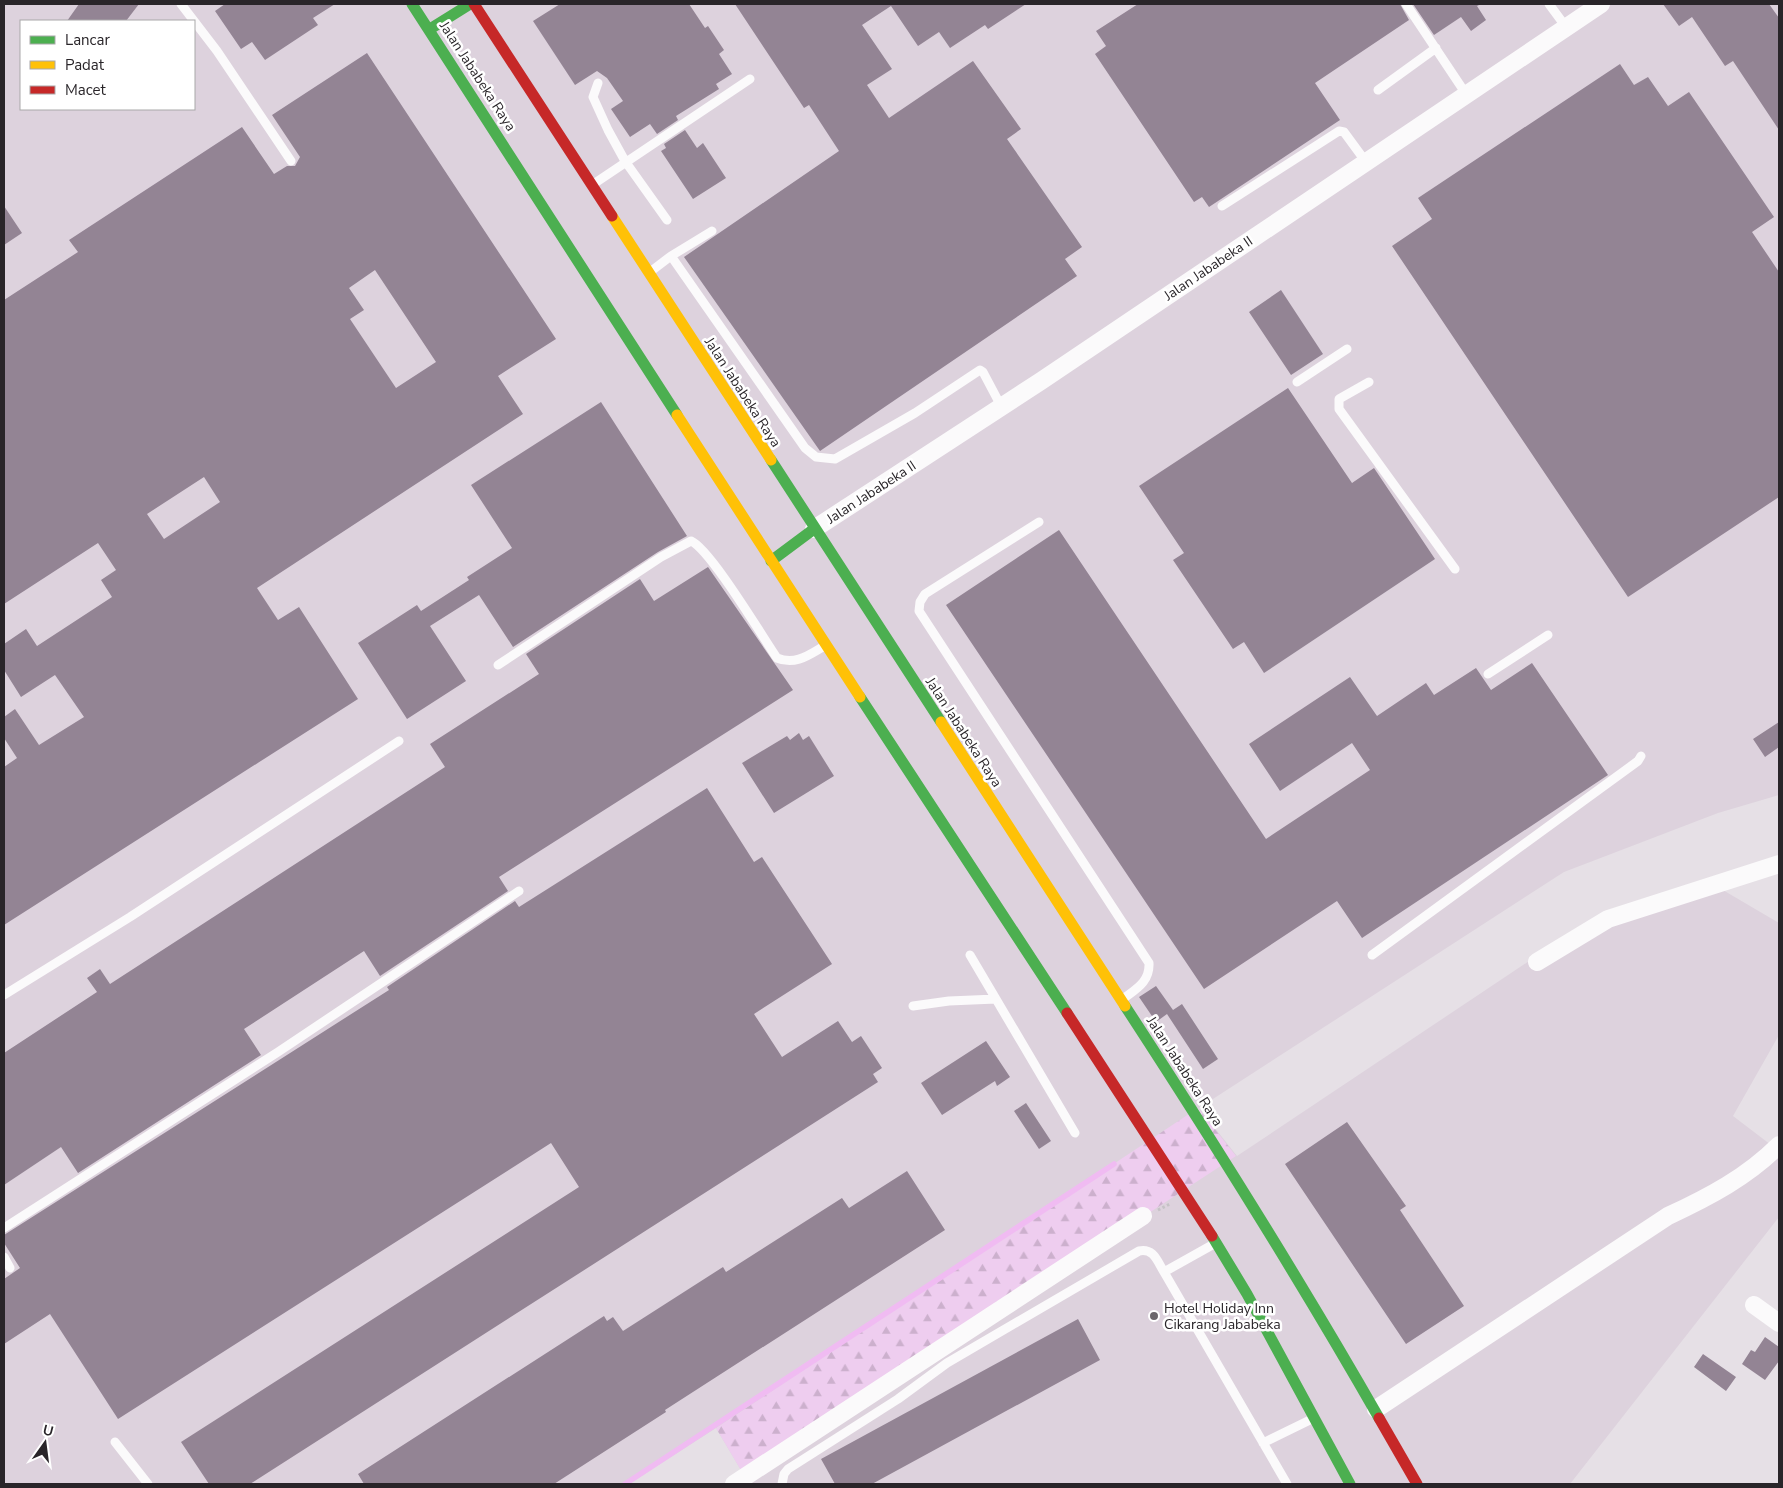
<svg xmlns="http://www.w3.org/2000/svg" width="1783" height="1488" viewBox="0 0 1783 1488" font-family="'Nunito Sans',sans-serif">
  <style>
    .built { fill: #ddd2dd; fill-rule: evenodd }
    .forest { fill: url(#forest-firs) }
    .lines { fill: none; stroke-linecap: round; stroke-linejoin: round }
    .stream { stroke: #f0bbf2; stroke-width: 5.5 }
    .building { fill: #938494; fill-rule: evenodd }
    .path { stroke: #c5c2c5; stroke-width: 3; stroke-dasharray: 2.5 2.5; stroke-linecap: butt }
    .lane { stroke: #fbfafb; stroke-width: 9 }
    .street { stroke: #fbfafb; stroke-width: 18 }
    .fast { stroke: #4caf50; stroke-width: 11 }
    .slow { stroke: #ffc107; stroke-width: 11 }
    .jam { stroke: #c62828; stroke-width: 11 }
    .poi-dot { fill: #6b666b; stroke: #fff; stroke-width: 2 }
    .labels { text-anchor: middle; stroke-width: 5; stroke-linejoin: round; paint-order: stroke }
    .street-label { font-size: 14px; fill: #292529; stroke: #fff }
    .poi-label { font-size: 14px; fill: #292529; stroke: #fff; text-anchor: start }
  </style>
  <defs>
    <pattern id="forest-firs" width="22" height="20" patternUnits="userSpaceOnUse" patternTransform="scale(1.25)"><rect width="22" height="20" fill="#eecdef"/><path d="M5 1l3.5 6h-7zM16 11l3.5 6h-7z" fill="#ccb0cd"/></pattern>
  </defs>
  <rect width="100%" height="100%" fill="#e6e0e6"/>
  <path class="built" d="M4 4H1779V795L1718 813 1564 872 1199 1108 1237 1156 1577 929 1716 886 1779 923V1035L1733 1116 1779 1151V1217L1570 1484H735L745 1477 716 1428 629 1484H4ZM21 21H194V109H21Z"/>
  <path class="forest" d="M1198 1108 1236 1156 745 1477 716 1428Z"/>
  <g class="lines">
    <path class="stream" d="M625 1484 1114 1164"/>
  </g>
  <path class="building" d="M79 4H139L126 21H67Z
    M225 4H335L313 18 318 25 265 60 252 42 241 49 215 11Z
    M560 4H689L705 28 708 26 724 50 719 54 732 74 716 84 719 89 676 116 678 120 657 134 650 124 630 137 611 109 623 101 607 78 597 71 575 85 533 21Z
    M735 4H1026L988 29 985 25 950 48 939 32 918 46 891 6 862 25 892 69 867 85 889 118 973 61 1021 129 1007 139 1082 247 1065 259 1077 276 820 451 684 257 839 151 809 105 804 108Z
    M1138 4H1400L1409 20 1315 83 1340 120 1209 207 1202 197 1194 202 1095 54 1106 46 1096 31Z
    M1413 4H1481L1477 6 1486 20 1471 31 1461 17 1434 35Z
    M1663 4H1769L1779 18V130L1733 61 1725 66 1692 17 1679 26Z
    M367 53 556 339 498 376 523 414 257 588 278 620 299 607 358 699 4 925V767L17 758 4 738V717L15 709 39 745 84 717 55 675 21 697 4 670V644L26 629 37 646 60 631 112 597 101 580 116 570 98 543 4 604V300L78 252 69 240 242 127 274 174 287 166H295L300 157 272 115ZM375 270 436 362 396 388 350 319 364 310 349 288ZM204 477 220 502 164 539 147 514Z
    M1620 64 1634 85 1648 77 1668 106 1689 92 1774 217 1752 232 1779 272V497L1628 597 1392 246 1432 219 1418 198Z
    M685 130 697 148 703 143 726 178 693 199 661 151 666 148 664 144Z
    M4 206 22 233 4 245Z
    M1281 290 1323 354 1291 375 1249 312Z
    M1288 388 1352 483 1374 468 1435 559 1264 673 1244 642 1233 649 1173 560 1184 553 1139 486Z
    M601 402 687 536 658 552 513 647 479 595 430 626 466 681 407 719 358 643 417 605 421 611 469 580 467 577 512 548 471 485Z
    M1059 530 1266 839 1370 770 1352 743 1280 791 1249 744 1350 677 1377 716 1426 683 1434 695 1476 668 1491 690 1532 663 1608 775 1362 938 1337 901 1204 989 946 605Z
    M708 567 793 690 499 877 508 891 380 976 364 951 244 1029 261 1055 78 1173 61 1147 4 1185V1053L97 992 87 978 100 969 110 984 445 767 430 744 539 674 526 654 640 579 654 601Z
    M1779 722V747L1765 757 1753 739Z
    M799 733 803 740 809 736 834 776 774 813 742 763 787 736 790 740Z
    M707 788 754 862 762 857 832 964 754 1014 782 1057 838 1021 852 1042 861 1036 882 1068 873 1074 878 1082 250 1484H209L181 1442 579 1187 551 1143 118 1419 50 1314 4 1344V1279L20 1268 4 1243V1235L389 990 387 987 515 901 519 907Z
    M1156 986 1173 1010 1182 1004 1218 1059 1203 1069 1167 1014 1156 1022 1139 997Z
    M986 1041 1010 1077 997 1086 995 1081 942 1115 921 1083Z
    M1026 1103 1051 1141 1039 1149 1014 1111Z
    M1347 1122 1406 1206 1400 1210 1464 1306 1406 1344 1285 1164Z
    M907 1171 945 1230 665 1410 666 1412 554 1484H364L358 1474 604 1316 607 1321 613 1317 623 1331 723 1267 726 1272 842 1198 849 1208Z
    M1078 1319 1100 1360 872 1484H835L821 1459Z
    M1765 1337 1779 1347V1361L1765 1380 1742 1364 1751 1350 1755 1352Z
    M1703 1354 1736 1377 1726 1391 1694 1367Z"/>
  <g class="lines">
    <path class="path" d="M1158 1210 1170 1204"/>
    <path class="lane" d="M181 4 217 51 291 161
      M1406 4 1466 94
      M1549 4 1566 27
      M598 83 593 97 608 130 625 161 667 220
      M1378 90 1436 48
      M592 185 750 79
      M1222 206 1339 131 1344 132 1366 162
      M671 256 712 231
      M650 272 671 256 805 448 816 457 835 459 915 413 980 370 983 372 1001 406
      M1297 382 1347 349
      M1369 382 1339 399V409L1455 569
      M1039 522 925 594 920 602 919 611 1149 963C1150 982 1136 989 1123 999
      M498 665 661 557 691 541C710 549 762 636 777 658 796 666 810 654 826 645
      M1488 674 1548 635
      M970 955 1075 1133
      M1372 955 1638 761 1641 756
      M4 995 130 917 399 741
      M913 1006 949 1001 996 999
      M4 1228 278 1052 519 891
      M4 1257 10 1268
      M1164 1272 1214 1244
      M115 1442 148 1484
      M1263 1443 1314 1418
      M782 1484 784 1474 788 1469 898 1399 947 1363 1139 1251C1154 1248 1157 1261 1164 1272L1287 1484"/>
    <path class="street" d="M814 529 1041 381 1601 4
      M1537 962 1608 919 1779 864
      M1754 1305 1779 1323
      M1376 1409 1668 1216C1709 1197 1747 1177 1779 1145
      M734 1484 1143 1216"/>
    <path class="fast" d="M412 4 677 415
      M430 29 470 4
      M771 460 941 722
      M771 561 814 529
      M860 697 1067 1013
      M1125 1006C1213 1141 1299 1278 1379 1418
      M1212 1236 1247 1294 1350 1484"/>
    <path class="slow" d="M612 216 771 460
      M677 415 860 697
      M941 722 1125 1006"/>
    <path class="jam" d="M474 4 612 216
      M1067 1013 1212 1236
      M1379 1418 1417 1484"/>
  </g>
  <circle class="poi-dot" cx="1154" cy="1316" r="5"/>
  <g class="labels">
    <g class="street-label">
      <text transform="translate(478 76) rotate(57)" y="5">Jalan Jababeka Raya</text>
      <text transform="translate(1208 268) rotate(-34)" y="5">Jalan Jababeka II</text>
      <text transform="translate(743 392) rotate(57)" y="5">Jalan Jababeka Raya</text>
      <text transform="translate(871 492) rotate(-33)" y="5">Jalan Jababeka II</text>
      <text transform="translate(964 732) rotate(57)" y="5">Jalan Jababeka Raya</text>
      <text transform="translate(1185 1071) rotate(57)" y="5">Jalan Jababeka Raya</text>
    </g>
    <g class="poi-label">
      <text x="1164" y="1313">Hotel Holiday Inn<tspan x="1164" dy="16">Cikarang Jababeka</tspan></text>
    </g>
  </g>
  <rect width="1783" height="1488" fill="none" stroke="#292529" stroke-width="10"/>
  <rect x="20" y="20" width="175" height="90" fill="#ffffff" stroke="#a9a8a9"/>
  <rect x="30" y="36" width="25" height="8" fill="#4caf50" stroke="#a9a8a9"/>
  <text x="65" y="45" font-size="15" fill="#292529">Lancar</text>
  <rect x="30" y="61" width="25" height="8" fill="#ffc107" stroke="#a9a8a9"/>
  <text x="65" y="70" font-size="15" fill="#292529">Padat</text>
  <rect x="30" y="86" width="25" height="8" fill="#c62828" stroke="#a9a8a9"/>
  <text x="65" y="95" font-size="15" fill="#292529">Macet</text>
  <g transform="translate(45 1443) rotate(14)" stroke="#ffffff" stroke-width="4" paint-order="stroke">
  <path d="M0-4L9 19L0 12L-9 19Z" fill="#292529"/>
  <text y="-8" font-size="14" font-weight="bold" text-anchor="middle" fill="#292529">U</text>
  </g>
</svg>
